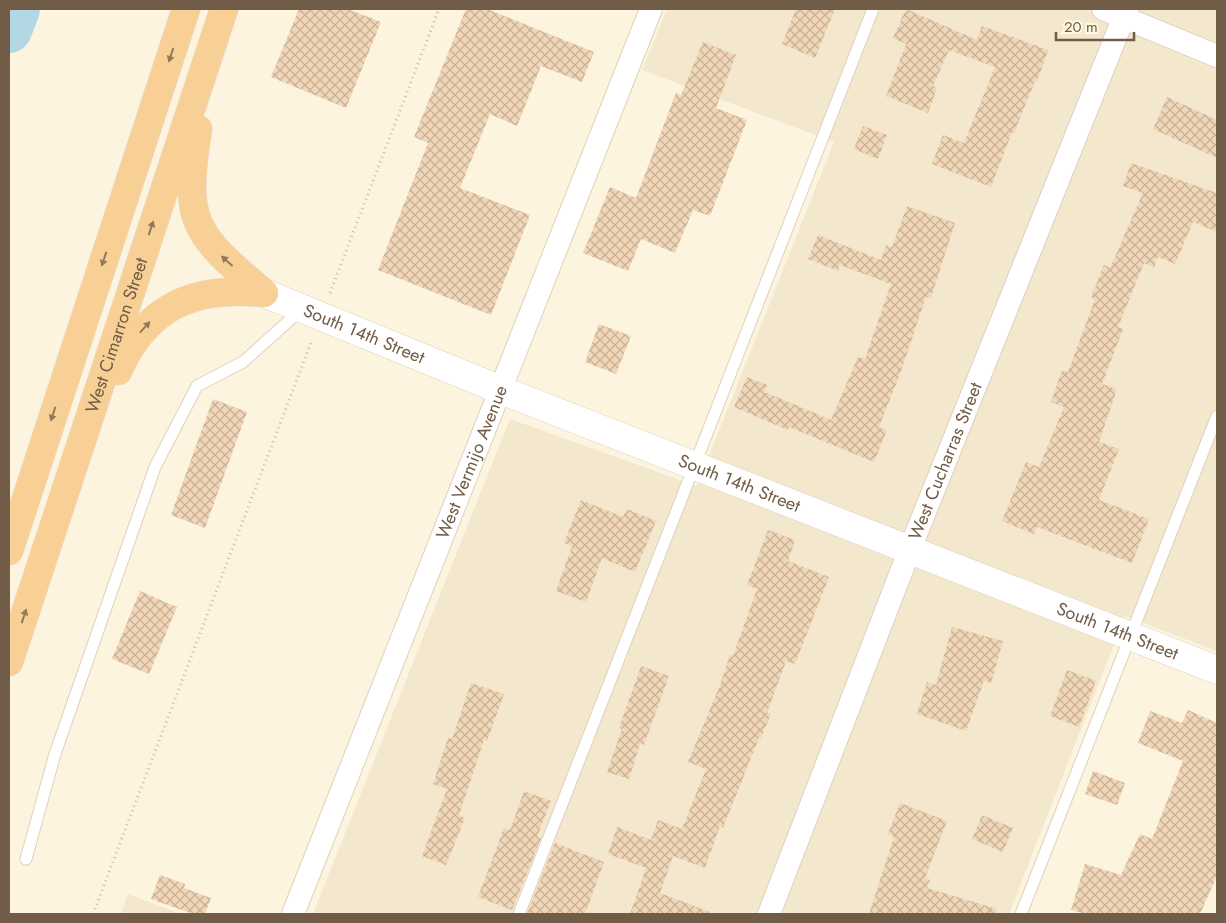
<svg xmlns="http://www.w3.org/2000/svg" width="1226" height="923" viewBox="0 0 1226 923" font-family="Jost,sans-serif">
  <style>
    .residential { fill: #f3e7ce }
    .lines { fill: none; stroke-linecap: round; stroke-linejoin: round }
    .river { stroke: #b4d7e4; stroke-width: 46 }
    .building { fill: url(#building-cross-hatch) }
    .service-casing { stroke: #dfd1bb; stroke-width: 13 }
    .minor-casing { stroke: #dfd1bb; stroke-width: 24 }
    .tertiary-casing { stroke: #dfd1bb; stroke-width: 29 }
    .trunk-casing { stroke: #e0dbd7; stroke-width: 29 }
    .path { stroke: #d5b99b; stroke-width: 3; stroke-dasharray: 1 4; stroke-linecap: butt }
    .service { stroke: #fff; stroke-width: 11 }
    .minor { stroke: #fff; stroke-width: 22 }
    .tertiary { stroke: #fff; stroke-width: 28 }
    .trunk { stroke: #f8d096; stroke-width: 28 }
    .oneway { fill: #93795b }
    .labels { text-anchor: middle; stroke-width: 4.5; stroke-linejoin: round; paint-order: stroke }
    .street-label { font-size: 18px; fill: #715c47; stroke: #fff8e5 }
  </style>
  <defs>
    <pattern id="building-cross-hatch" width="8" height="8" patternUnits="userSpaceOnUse" patternTransform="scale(1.25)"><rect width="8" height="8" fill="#f1d6b7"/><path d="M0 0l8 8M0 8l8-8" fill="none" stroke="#c8b197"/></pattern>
  </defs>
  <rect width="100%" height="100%" fill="#fcf4df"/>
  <path class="residential" d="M667 9H1217V651L1125 616 1009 914H313L510 419 697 486 834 142 642 70Z
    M128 894 181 914H121Z"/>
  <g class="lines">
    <path class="river" d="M9 30 17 9"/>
  </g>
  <path class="building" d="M299 9H348L381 22 346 108 271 77Z
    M466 9H487L594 52 582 82 541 66 517 126 490 114 460 188 530 215 491 315 378 270 428 143 414 137Z
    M796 9H835L815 58 782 44Z
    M906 9 977 40 982 26 1048 50 1037 82 1035 81 1014 133 1012 132 991 187 932 164 943 135 964 143 995 67 949 50 933 86 937 88 928 113 886 96 906 44 893 38Z
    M703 42 736 55 716 108 747 120 710 216 693 210 675 253 641 239 628 271 583 253 610 187 636 198 676 93 681 95Z
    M1167 97 1217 120V158L1153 129Z
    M863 126 887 135 878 159 854 149Z
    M1131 163 1217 193V232L1193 222 1175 264 1158 257 1154 267 1144 263 1118 327 1123 329 1102 384 1117 389 1099 442 1119 449 1099 500 1149 519 1132 563 1037 527 1034 534 1002 521 1026 462 1039 467 1064 407 1051 402 1062 370 1068 372 1095 299 1091 297 1104 265 1110 268 1143 193 1123 186Z
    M907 206 955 223 931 298 926 297 900 374 879 427 887 430 874 462 789 427 788 430 734 407 747 377 767 385 765 392 831 420 858 357 865 359 891 284 840 265 838 271 808 259 818 235 881 260 886 245 892 247Z
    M599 324 631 336 616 374 585 362Z
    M213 399 247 412 205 528 171 515Z
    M581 500 623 517 627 509 656 521 635 572 602 558 586 602 556 591 572 546 564 543Z
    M768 530 795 540 788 561 829 577 795 664 786 661 767 713 771 714 761 738H759L723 828 720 826 705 868 673 856 660 893 710 912 709 914H630L646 868 608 854 617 827 651 840 658 820 682 829 706 769 688 762 720 685 730 655 733 656 757 589 747 585Z
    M140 591 177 607 149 674 112 659Z
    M952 627 1003 641 991 683 984 681 966 731 917 714 927 682 936 685Z
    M641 666 669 676 644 745 640 744 629 779 607 772 622 729 619 728Z
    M1067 670 1096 681 1079 727 1050 716Z
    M471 683 504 694 487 741 484 740 459 815 465 818 446 865 422 856 447 789 433 784 448 738 452 739Z
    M1188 710 1217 723V876L1200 914H1085L1071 910 1085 864 1121 875 1140 834 1152 839 1183 761 1138 743 1150 711 1182 723Z
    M1093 771 1125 783 1117 805 1085 794Z
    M524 791 551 801 537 837 541 838 512 910 478 897 504 828 510 830Z
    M900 803 947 821 925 878 930 880 927 888 997 909 996 914H869L894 837 888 834Z
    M982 815 1013 828 1003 852 972 839Z
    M555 843 604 862 585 914H527Z
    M160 875 185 884 184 888 211 898 205 914H193L151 899Z"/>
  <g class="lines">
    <g class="service-casing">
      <path id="service" d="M26 859 55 754 155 467 197 386 243 362 302 309
        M519 914 873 9
        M1021 914 1217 416"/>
    </g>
    <g class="minor-casing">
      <g id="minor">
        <path d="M1103 9 1217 56"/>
        <path id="s1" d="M293 914 651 9"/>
        <path id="s2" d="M769 914 910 549 1127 9"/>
      </g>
    </g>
    <g class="tertiary-casing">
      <g id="tertiary">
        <path id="s3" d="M264 293 501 390 1217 670"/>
      </g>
    </g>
    <g class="trunk-casing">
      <g id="trunk">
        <path d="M198 129C183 223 193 233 264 293"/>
        <path d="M118 371C147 305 195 286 264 293"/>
        <path d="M9 551 186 9"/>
        <path id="s4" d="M9 662 224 9"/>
      </g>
    </g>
    <path class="path" d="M330 293 439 9
      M93 914 312 340"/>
    <use href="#service" class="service"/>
    <use href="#minor" class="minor"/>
    <use href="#tertiary" class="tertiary"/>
    <use href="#trunk" class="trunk"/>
  </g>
  <defs><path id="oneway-solid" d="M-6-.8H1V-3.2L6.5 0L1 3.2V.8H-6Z" transform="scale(1.25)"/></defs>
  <g class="oneway">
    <use href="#oneway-solid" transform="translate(171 55) rotate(108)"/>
    <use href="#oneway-solid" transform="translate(151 228) rotate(-72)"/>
    <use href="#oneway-solid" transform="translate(104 259) rotate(108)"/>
    <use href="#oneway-solid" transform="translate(227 261) rotate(-138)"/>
    <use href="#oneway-solid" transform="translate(145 327) rotate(-48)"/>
    <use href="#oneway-solid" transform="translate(53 414) rotate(108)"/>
    <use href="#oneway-solid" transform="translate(24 616) rotate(-72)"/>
  </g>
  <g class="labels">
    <g class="street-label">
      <text dy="6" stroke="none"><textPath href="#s3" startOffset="108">South 14th Street</textPath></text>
      <text dy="6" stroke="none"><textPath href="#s4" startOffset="344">West Cimarron Street</textPath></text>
      <text dy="6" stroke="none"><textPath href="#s2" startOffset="486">West Cucharras Street</textPath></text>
      <text dy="6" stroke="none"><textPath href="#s1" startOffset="486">West Vermijo Avenue</textPath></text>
      <text dy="6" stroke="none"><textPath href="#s3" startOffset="512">South 14th Street</textPath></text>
      <text dy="6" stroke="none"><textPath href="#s3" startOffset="918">South 14th Street</textPath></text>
    </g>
  </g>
  <rect width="1226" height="923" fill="none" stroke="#715c47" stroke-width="20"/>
  <path d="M1056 32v8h78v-8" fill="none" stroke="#715c47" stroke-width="2.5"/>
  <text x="1064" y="32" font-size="15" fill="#715c47" stroke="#fff8e5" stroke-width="4" paint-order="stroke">20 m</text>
</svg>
